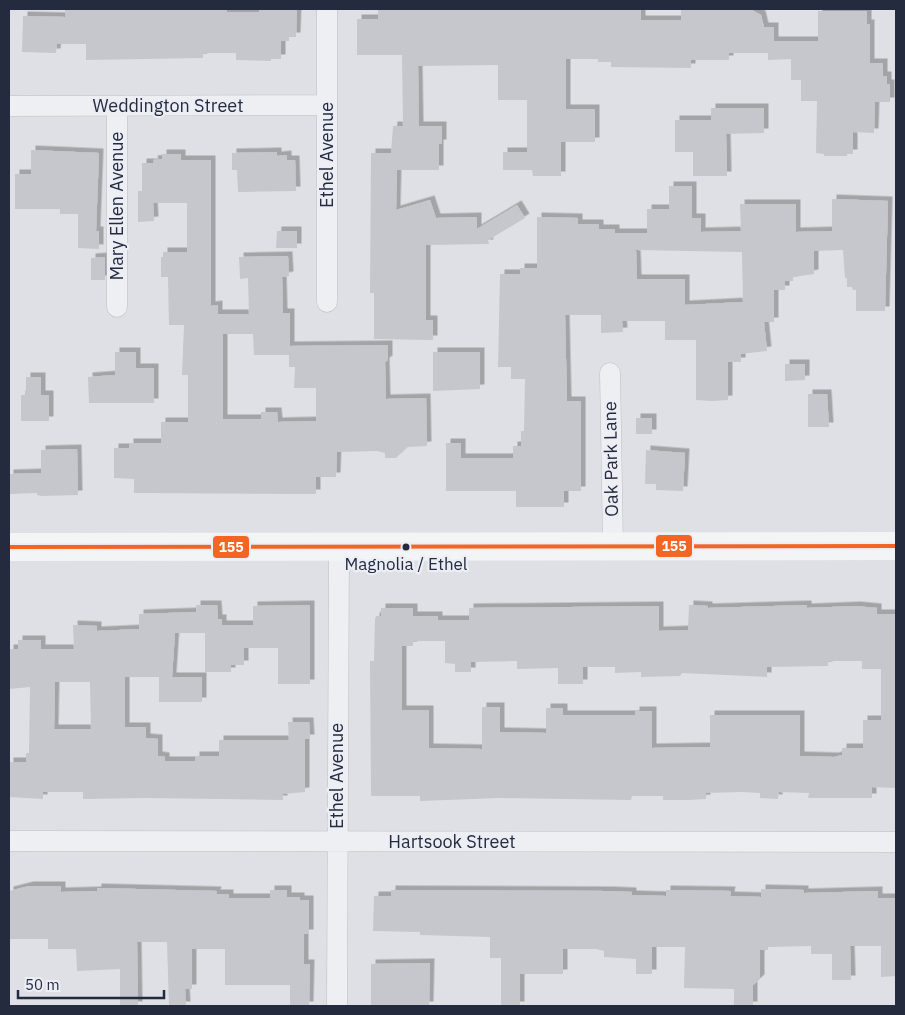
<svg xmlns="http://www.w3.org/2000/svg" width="905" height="1015" viewBox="0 0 905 1015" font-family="'IBM Plex Sans',sans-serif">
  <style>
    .building { fill: #c5c7cc; fill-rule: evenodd; filter: url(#shadow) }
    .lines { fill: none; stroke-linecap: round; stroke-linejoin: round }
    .minor-casing { stroke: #bdbec3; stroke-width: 21 }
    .minor { stroke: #eeeff2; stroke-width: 20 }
    .secondary { stroke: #f3f4f5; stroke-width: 28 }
    .bus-1-casing { stroke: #eceef5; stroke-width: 8 }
    .bus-1 { stroke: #f26522; stroke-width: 4 }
    .bus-dot { fill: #252b3f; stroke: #eceef5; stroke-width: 2 }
    .labels { text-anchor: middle; stroke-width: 4.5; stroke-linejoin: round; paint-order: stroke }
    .bus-label { font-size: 17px; fill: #252b3f; stroke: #eceef5 }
    .street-label { font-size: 18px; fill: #252b3f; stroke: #eceef5 }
    .line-badge { stroke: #eceef5; stroke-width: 2 }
    .badge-label { font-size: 14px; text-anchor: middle; font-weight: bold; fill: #fff }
  </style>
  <defs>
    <filter id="shadow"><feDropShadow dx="4.5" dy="-4.5" stdDeviation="0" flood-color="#0004"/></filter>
  </defs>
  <rect width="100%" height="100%" fill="#dfe0e5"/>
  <path class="building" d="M65 9H227V12H259V9H297L296 37H289V41H281V59H271V61L236 60V53H203V58L86 60V44H57L56 53 22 52 23 16 65 17Z
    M378 9H641V20H681V9H750L761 15 764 27H774V41H818V11H867V24H870V63H883V76H887V84H890V102H875L874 133 853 132V154H847V156H824V154L816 153 817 101H801V80H791V59L768 60V53H729V60H691V68L611 67V62H598V59H566V109H595V142H561V176H533L532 170H503V152H527V100H498V65L418 66 419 126H442V144H439V170H397L396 210 430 200 436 218 477 217V229L517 205 525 218 488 240 489 244 426 245V320H433V340L374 339V293H370L371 153H391L393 126H403L402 55H357V19H378Z
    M711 108H764V133L726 134 727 176H693V152H675V120H711Z
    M31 150 99 153 96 231H99V249L78 248V214H60V209H15V174H31Z
    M277 152V156L287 155V160H295L296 191 238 192 237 170H232V153Z
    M162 154H181V160H211V306L218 305V314H249L248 278 240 279 239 257 288 256 289 276 282 277 283 313H290V346L388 345V360L385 362 386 399 426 398 427 446 407 447 396 458H385V453L377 451 337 452 336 477H316V494L134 493V479L114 478V448H129V443H161V422H188V375H182L184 325H169L168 277H161V257H163V252H187V203H153L154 221 138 222V191H142V163H154L153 160 162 159ZM223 334H253L254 355H289V367H295L294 388H316V421L278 422 277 412H261V419H223Z
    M669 186H692V218H701V232L741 231 740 204H796V232L832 231V199L888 201 885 311H856V290H853L852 287H847V278H845L843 250 814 251V274L793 277V281H785V290H774V322H764L767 351 741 354V362H728V400L712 401 696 400V340H665V321H622L623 332 601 333V315H565L567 401H581V491H564V507H516V491H446V443H461V458H513V446H521V431H524L525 379H511V367H498L500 274H520V268H537V217L578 218V224H599V229H615V233H647V209H669ZM636 250 742 252 743 302 685 305V279H637Z
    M277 231H297V248H276Z
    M105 257V280H91V258Z
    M115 352H136V368H154V403H89L88 377 115 375Z
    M433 352H480V389L433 391Z
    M785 364H805V380L785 381Z
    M26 377H41V395H49V421H21V395H26Z
    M808 394H827L829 427H808Z
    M636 418H652V434H636Z
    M77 449 78 495 41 496 37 495V493L9 494V474L41 473V450Z
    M646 450 685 453 683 491 656 490V484H645Z
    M196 605H217L218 619H222V625H253V606L310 605V684H278V648H244V665H231V672H205V633H175L172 677H202V702H159V677H125V727H146V738L158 739V756L165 757V761H195V756H219V740H289L288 722H309L310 739H305V792L283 794V800L145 798 83 799V792H43V799L9 797V762H26V753H29L30 687 9 689V649H18V640H41V649H74L73 625 97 626V631L139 629V614L196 612ZM55 682H90L91 729H54Z
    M689 605 708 606V608L807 605V608L856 606 877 608V614H896V788L872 787V798H808L809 793 779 792 778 799 760 798V793L742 792 706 793V799L688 800H663V796H632L631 800 499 798 420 801V796H371L370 661H374L375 619 376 616H381V608H413V616H438V620H469V608L659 606V631L688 630ZM413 641H445V663L455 664V672H471V662L517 661V669L558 668V684H583V667H615V673L641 672V677L680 676 682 673 767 677V667L828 666V661H862V669H881V720H863V748H842V755L834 757 800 756V715H710V747L652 748V711H635V715H563V708H546V733L500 732V707H482V749L429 748V710H402V646H413Z
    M29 886H61V892L97 891V888L217 891 216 894H229V898H270V890H287V897H300V900H309V934H304V964H310L309 1006H290V985H225V949H192V989H185L186 1006H169L167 942H137L138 1006H120V969L77 971 76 949H48V939H9V891Z
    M761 889 804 890V893L878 891V898H896V976L881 977V946H850L851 980H832V954H811V946L768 947V950H760V979L753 985V1006H734V989L684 988 685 947H652V974H636V959L604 957V951L596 949H563V974H520V1006H501V958H490V937L420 935V932L373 931 374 896H391V890L609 891 632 892V895L666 896V890L731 891 730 896 761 897Z
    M430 963 429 1006H371V964Z"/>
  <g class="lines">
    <g class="minor-casing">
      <path id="minor" d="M327 9V302
        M9 106 327 105
        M117 307V106
        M610 373 613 545
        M9 841 896 842
        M337 1006 339 546"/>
    </g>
    <use href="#minor" class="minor"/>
    <path class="secondary" d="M9 547 896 546"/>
    <g class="bus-1-casing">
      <path id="bus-1" d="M9 547 896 546"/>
    </g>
    <use href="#bus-1" class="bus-1"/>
  </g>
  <circle class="bus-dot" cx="406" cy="547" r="4.5"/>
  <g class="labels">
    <g class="bus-label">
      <text x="406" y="570">Magnolia / Ethel</text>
    </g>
    <g class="street-label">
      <text x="168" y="112">Weddington Street</text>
      <text transform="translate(327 155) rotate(-90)" y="6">Ethel Avenue</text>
      <text transform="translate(117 206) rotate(-90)" y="6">Mary Ellen Avenue</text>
      <text transform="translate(611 459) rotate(-91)" y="6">Oak Park Lane</text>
      <text transform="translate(337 776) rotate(-90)" y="6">Ethel Avenue</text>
      <text x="452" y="848">Hartsook Street</text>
    </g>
  </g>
  <g class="line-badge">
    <rect x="655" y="534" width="38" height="24" rx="5" fill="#f26522"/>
    <rect x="212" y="535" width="38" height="24" rx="5" fill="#f26522"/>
  </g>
  <g class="badge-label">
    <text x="674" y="551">155</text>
    <text x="231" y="552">155</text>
  </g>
  <rect width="905" height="1015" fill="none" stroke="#252b3f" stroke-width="20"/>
  <path d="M18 990v8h146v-8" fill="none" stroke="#252b3f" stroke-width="2.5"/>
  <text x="25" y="990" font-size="15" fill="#252b3f" stroke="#eceef5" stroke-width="4" paint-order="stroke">50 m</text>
</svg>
